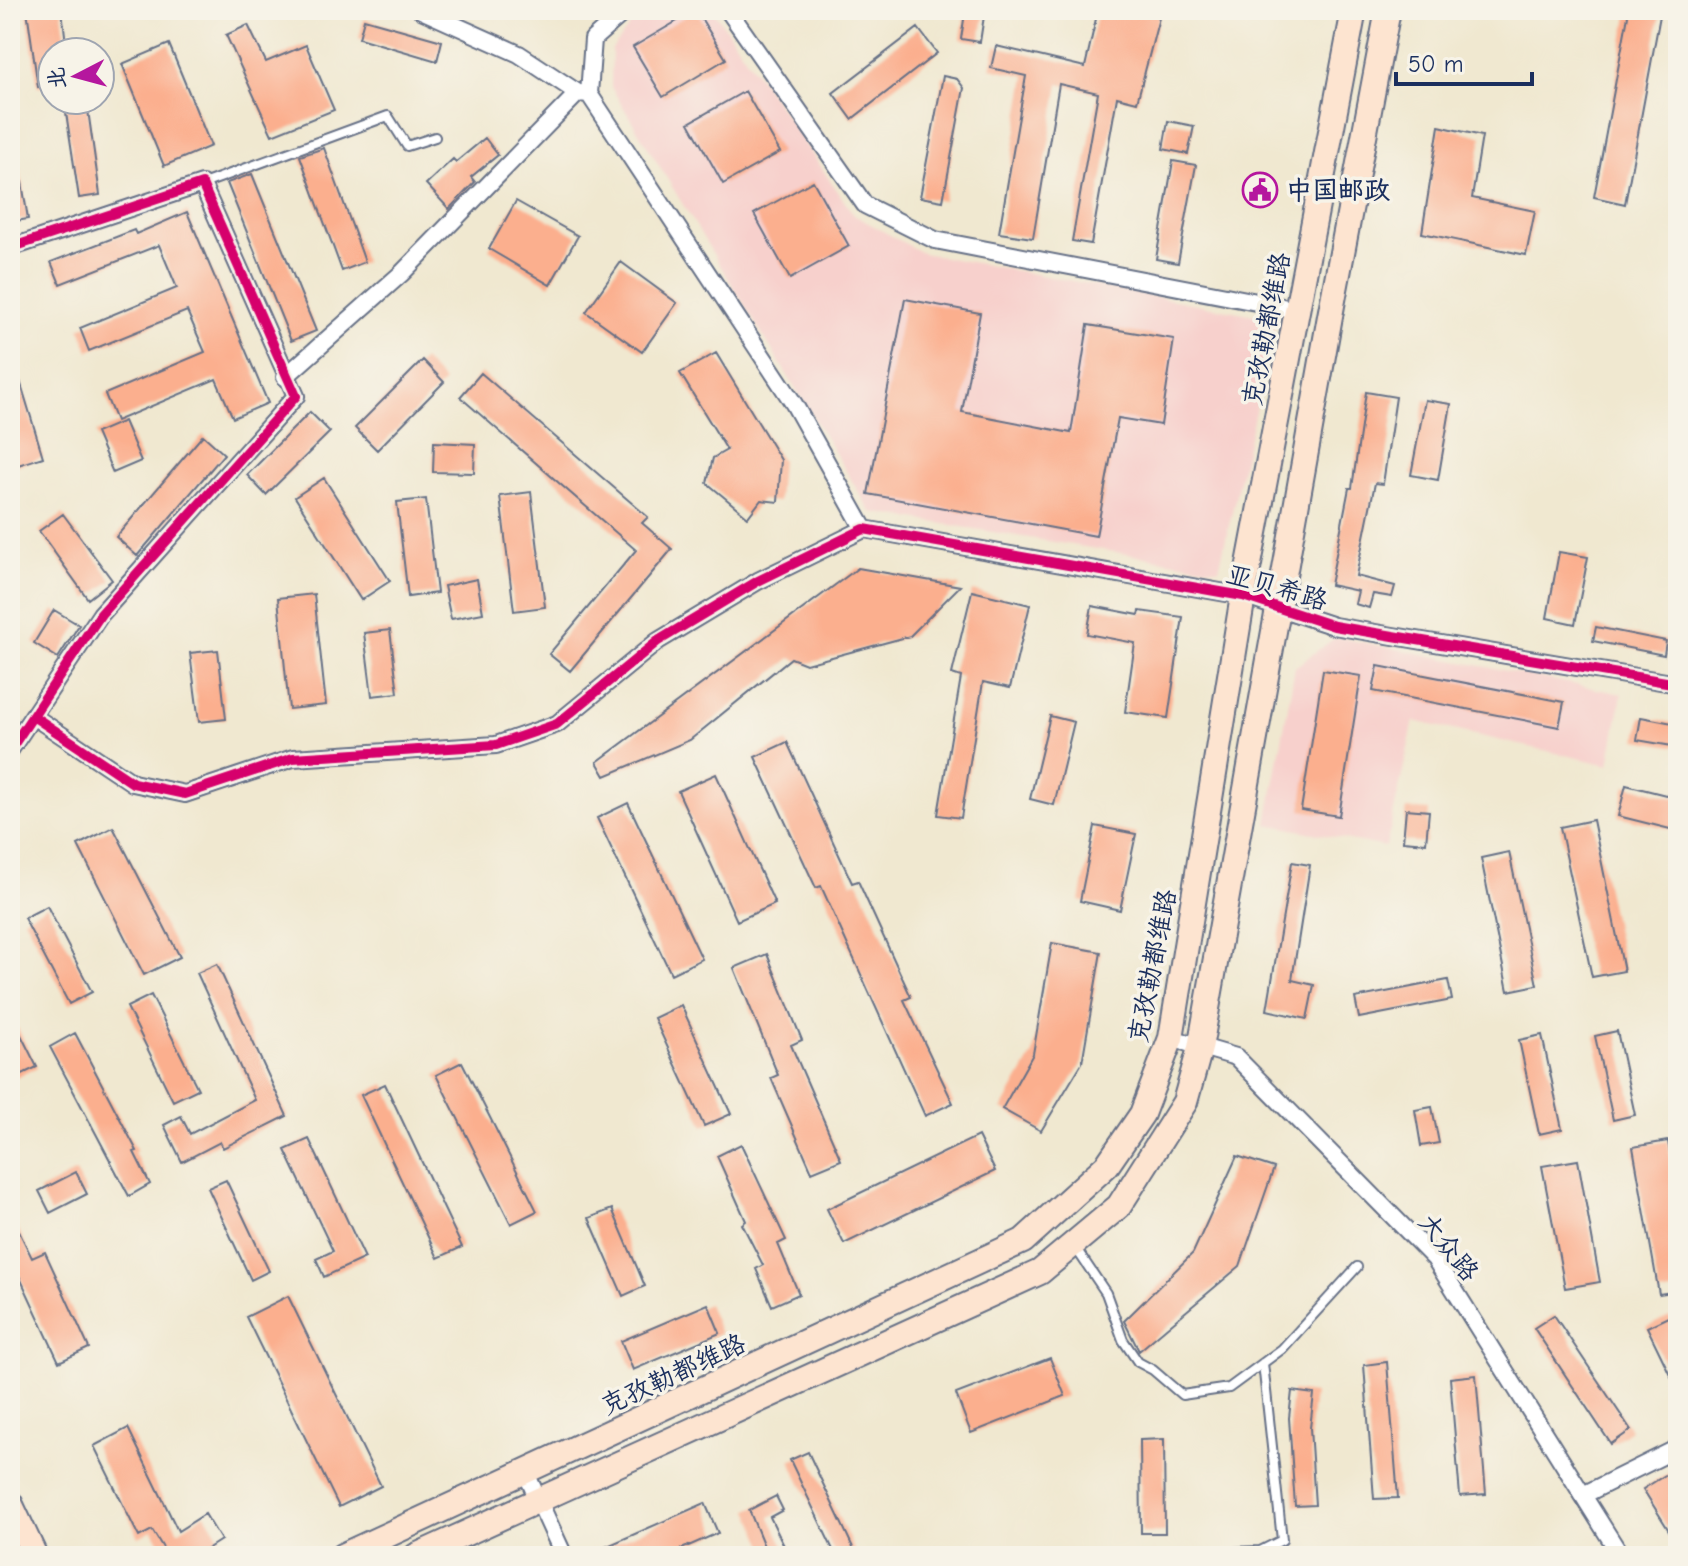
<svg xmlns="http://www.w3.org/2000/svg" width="1688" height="1566" viewBox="0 0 1688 1566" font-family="'Comic Neue','LXGW WenKai TC',sans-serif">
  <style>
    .built { fill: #f7d0cc }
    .building { fill: #fbaf8e }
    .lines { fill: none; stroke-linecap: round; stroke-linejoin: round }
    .lane-casing { stroke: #667086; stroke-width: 12 }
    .street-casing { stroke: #667086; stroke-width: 20 }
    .secondary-casing { stroke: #667086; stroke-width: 28 }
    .lane { stroke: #fff; stroke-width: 8 }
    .street { stroke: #fff; stroke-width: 16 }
    .secondary { stroke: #fde4d0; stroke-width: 24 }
    .cycleway-casing { stroke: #f7f3e8; stroke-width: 15 }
    .cycleway { stroke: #d6006c; stroke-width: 10 }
    .labels { text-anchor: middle; stroke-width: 7; stroke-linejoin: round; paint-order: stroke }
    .poi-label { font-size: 26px; font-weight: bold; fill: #1b2f5e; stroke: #f7f3e8; text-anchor: start }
    .street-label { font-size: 26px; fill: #1b2f5e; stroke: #f7f3e8 }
  </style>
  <rect width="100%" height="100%" fill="#f7f3e8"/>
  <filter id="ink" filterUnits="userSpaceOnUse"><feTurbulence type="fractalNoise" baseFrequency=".0125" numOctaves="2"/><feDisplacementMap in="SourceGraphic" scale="16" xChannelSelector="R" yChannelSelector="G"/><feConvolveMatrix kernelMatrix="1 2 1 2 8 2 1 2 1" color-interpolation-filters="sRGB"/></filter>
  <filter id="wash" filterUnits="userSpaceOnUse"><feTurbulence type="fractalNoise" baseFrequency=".006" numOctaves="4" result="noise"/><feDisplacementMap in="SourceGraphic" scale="32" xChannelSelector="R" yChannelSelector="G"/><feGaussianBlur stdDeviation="1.8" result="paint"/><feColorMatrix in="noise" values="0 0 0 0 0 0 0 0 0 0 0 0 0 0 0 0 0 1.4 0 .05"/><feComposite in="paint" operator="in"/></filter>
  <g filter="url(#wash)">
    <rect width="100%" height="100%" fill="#f0e8d0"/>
    <path class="built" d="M642 10H713L854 215 922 253 1276 319 1219 569 871 512 611 87 612 49Z
      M1336 637 1622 694 1609 765 1414 721 1386 847 1267 824 1295 667Z"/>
    <g id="blocks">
      <path class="building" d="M27 10H62L67 52H52V85L38 87Z
        M696 10 726 59 663 97 633 47Z
        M1098 10H1161L1137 102 1117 97 1091 244 1072 241 1098 93 1059 84 1033 238 999 233 1026 76 991 68 996 46 1085 67Z
        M1629 10H1661L1625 204 1594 197Z
        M965 13 984 16 980 42 961 39Z
        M364 19 442 41 437 61 359 38Z
        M248 25 266 62 306 45 334 110 272 135 226 35Z
        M918 28 937 53 852 119 833 93Z
        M169 44 211 146 164 166 122 64Z
        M943 76 957 79 964 88 943 201 920 197Z
        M745 91 780 152 723 184 689 123Z
        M87 103 100 195 79 198 65 106Z
        M1168 121 1194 126 1188 154 1163 149Z
        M1439 126 1482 136 1472 198 1535 211 1526 255 1422 233Z
        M485 138 498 155 471 177 475 182 449 209 426 184 453 159 456 162Z
        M324 148 365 262 342 271 300 156Z
        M18 158 28 219 10 222V159Z
        M1173 161 1196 165 1178 263 1156 259Z
        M252 174 316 331 291 341 227 183Z
        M813 181 849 246 790 279 754 214Z
        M516 201 578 236 550 285 489 249Z
        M187 212 268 403 233 418 216 379 116 421 105 394 205 352 187 311 89 351 80 328 177 288 159 245 60 284 51 262 134 230 136 234Z
        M621 262 677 303 642 352 586 312Z
        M905 299 980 313 962 412 1071 433 1088 325 1174 339 1161 425 1118 418 1096 536 868 494Z
        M716 353 781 460 778 502 761 500 748 517 707 483 713 458 727 450 680 373Z
        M423 360 444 382 377 450 355 428Z
        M10 361H14L43 457 15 466 10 448Z
        M481 373 648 517 642 523 672 549 570 671 549 654 636 550 460 397Z
        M1366 392 1396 397 1383 484 1375 483 1356 576 1395 586 1392 597 1373 594 1369 608 1355 604 1358 591 1330 585 1349 488H1352Z
        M1425 400 1451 404 1438 480 1411 475Z
        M310 412 330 432 266 495 247 475Z
        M124 421 141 461 113 473 96 433Z
        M203 435 224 454 137 556 116 537Z
        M434 442 475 444 474 473 433 472Z
        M324 478 390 581 361 600 295 497Z
        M531 492 545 607 514 611 500 496Z
        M426 499 437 593 408 597 397 502Z
        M63 514 112 580 88 599 39 531Z
        M1559 552 1588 557 1575 624 1547 618Z
        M858 568 960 586 910 636 806 664 791 658 690 740 605 776 597 762Z
        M477 579 483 613 451 619 444 586Z
        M972 591 1030 605 1010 688 983 682 961 818 938 815 961 677 952 674Z
        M314 594 326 705 289 709 278 598Z
        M1092 606 1139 615 1140 611 1183 617 1168 718 1125 712 1135 643 1087 634Z
        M54 610 79 625 58 658 34 643Z
        M1596 627 1666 641 1664 655 1593 641Z
        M390 630 398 693 372 696 364 633Z
        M218 650 226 719 199 722 190 653Z
        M1378 666 1564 702 1559 727 1373 691Z
        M1323 670 1361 676 1339 816 1301 810Z
        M1050 716 1074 722 1054 805 1030 799Z
        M1641 717 1678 724V747L1637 740Z
        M787 742 852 883 858 881 911 997 904 1000 953 1103 925 1116 821 886 816 888 755 757Z
        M716 774 775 904 737 921 678 791Z
        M1626 785 1678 798V831L1618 816Z
        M628 803 702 959 671 974 597 818Z
        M1406 809 1429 811 1426 843 1403 841Z
        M1593 820 1624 971 1592 977 1560 827Z
        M1095 826 1136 834 1120 910 1080 901Z
        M113 827 180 957 144 975 78 845Z
        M1509 852 1537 985 1508 991 1481 858Z
        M1292 862 1310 865 1292 980 1314 985 1307 1019 1267 1010Z
        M47 906 92 992 69 1004 24 918Z
        M1052 943 1101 952 1082 1063 1041 1131 1002 1109 1033 1054Z
        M767 954 802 1040 791 1045 841 1160 812 1172 771 1078 778 1075 734 968Z
        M217 964 287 1116 223 1148 220 1142 182 1162 164 1125 181 1116 190 1134 255 1100 197 973Z
        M1448 980 1452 1000 1359 1018 1355 998Z
        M151 995 198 1089 173 1101 127 1007Z
        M681 1005 731 1114 704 1126 654 1018Z
        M10 1013 37 1067 10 1080Z
        M1617 1031 1635 1115 1613 1120 1595 1036Z
        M75 1033 137 1151 134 1152 150 1184 129 1196 50 1047Z
        M1542 1035 1562 1129 1539 1134 1519 1040Z
        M462 1062 537 1211 511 1224 436 1075Z
        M385 1084 462 1247 438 1258 361 1095Z
        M1432 1107 1439 1143 1421 1146 1415 1110Z
        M978 1136 995 1171 844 1244 827 1209Z
        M309 1139 365 1258 324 1277 316 1259 333 1251 285 1150Z
        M1668 1141 1678 1199V1291L1659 1294 1633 1147Z
        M741 1144 786 1240 778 1244 799 1294 772 1306 756 1269 763 1265 742 1224 746 1221 717 1156Z
        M1237 1156 1274 1168 1240 1266 1139 1351 1124 1321 1193 1253Z
        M1578 1160 1600 1282 1565 1288 1542 1166Z
        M76 1172 87 1194 50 1213 39 1191Z
        M226 1180 269 1271 251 1280 208 1188Z
        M612 1209 645 1286 623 1296 589 1218Z
        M10 1213 32 1258 45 1252 89 1348 59 1362 10 1256Z
        M288 1296 381 1486 339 1507 246 1317Z
        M708 1304 720 1333 633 1370 621 1341Z
        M1554 1315 1631 1430 1611 1444 1534 1328Z
        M1670 1316 1678 1332V1391L1647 1327Z
        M1050 1358 1065 1396 971 1433 956 1394Z
        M1387 1362 1398 1498 1374 1499 1364 1365Z
        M1476 1375 1486 1494 1460 1496 1450 1378Z
        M1292 1391 1314 1394 1310 1428 1315 1505 1295 1506 1289 1418Z
        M128 1428 178 1531 205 1514 221 1540 196 1556H168L152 1530 139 1537 94 1446Z
        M1164 1439 1165 1533H1141L1140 1440Z
        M808 1452 857 1556H836L790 1460Z
        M1678 1467V1545L1643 1489Z
        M776 1496 783 1510 770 1517 789 1556H768L749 1510Z
        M705 1503 718 1533 666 1556H585Z"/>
    </g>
  </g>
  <g filter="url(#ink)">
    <use href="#blocks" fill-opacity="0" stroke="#667086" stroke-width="2"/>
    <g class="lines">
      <g class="lane-casing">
        <path id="lane" d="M203 184 388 116 407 146 435 137
          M1075 1247 1106 1293 1123 1340 1138 1362 1153 1370 1182 1395 1229 1388 1282 1349 1357 1267
          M1125 1556 1260 1551 1282 1540 1263 1363"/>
      </g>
      <g class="street-casing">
        <path id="street" d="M421 10 519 54 578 93 589 94 794 404 864 529
          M728 10 865 205 935 240 1298 310
          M589 94 593 39 626 10
          M10 248 202 184 296 396 101 614 10 750
          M285 377 402 273 578 93
          M864 529 1243 596 1334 626 1678 684
          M33 716 133 783 185 794 293 758 496 745 557 724 658 641 758 581 864 529
          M1171 1038 1236 1057 1435 1259 1621 1556
          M526 1473 564 1556
          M1585 1494 1678 1448"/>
      </g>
      <g class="secondary-casing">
        <path id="secondary" d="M10 1503 35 1556
          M342 1556 1023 1241 1107 1165 1142 1114 1171 1038 1243 596 1354 10
          M416 1556 1040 1272 1119 1206 1185 1102 1200 1048 1330 316 1388 10"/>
      </g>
      <use href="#lane" class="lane"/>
      <use href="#street" class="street"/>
      <use href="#secondary" class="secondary"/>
      <g class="cycleway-casing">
        <path id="cycleway" d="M10 248 202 184 296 396 101 614 10 750
          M33 716 133 783 185 794 293 758 496 745 557 724 658 641 758 581 864 529 1243 596 1334 626 1678 684"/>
      </g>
      <use href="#cycleway" class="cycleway"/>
    </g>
  </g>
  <defs>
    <g id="civic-ring" transform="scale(1.8)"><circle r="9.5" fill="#f7f3e8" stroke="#b5179e" stroke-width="1.5"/><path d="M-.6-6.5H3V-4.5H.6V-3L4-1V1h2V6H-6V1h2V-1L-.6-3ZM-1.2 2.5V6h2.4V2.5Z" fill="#b5179e"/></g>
  </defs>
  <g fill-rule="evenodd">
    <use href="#civic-ring" x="1260" y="190"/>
  </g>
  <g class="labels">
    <g class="poi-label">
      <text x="1286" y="199">中国邮政</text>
    </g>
    <g class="street-label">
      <text transform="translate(1266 329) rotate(-79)" y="9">克孜勒都维路</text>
      <text transform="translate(1277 587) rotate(16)" y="9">亚贝希路</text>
      <text transform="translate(1152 966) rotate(-79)" y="9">克孜勒都维路</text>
      <text transform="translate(1449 1247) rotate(51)" y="9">大众路</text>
      <text transform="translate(673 1374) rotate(-25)" y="9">克孜勒都维路</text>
    </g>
  </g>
  <rect width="1688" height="1566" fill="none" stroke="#f7f3e8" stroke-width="40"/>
  <g transform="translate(76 76) rotate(264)"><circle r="38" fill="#f7f3e8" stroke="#9fa5b1" stroke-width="2"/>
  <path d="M0-6L14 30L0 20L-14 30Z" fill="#b5179e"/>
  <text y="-12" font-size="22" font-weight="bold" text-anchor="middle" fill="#1b2f5e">北</text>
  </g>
  <path d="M1396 72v12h136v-12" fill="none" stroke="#1b2f5e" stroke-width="4"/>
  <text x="1408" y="72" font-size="24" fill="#1b2f5e" stroke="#f7f3e8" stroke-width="6" paint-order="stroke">50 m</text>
</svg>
